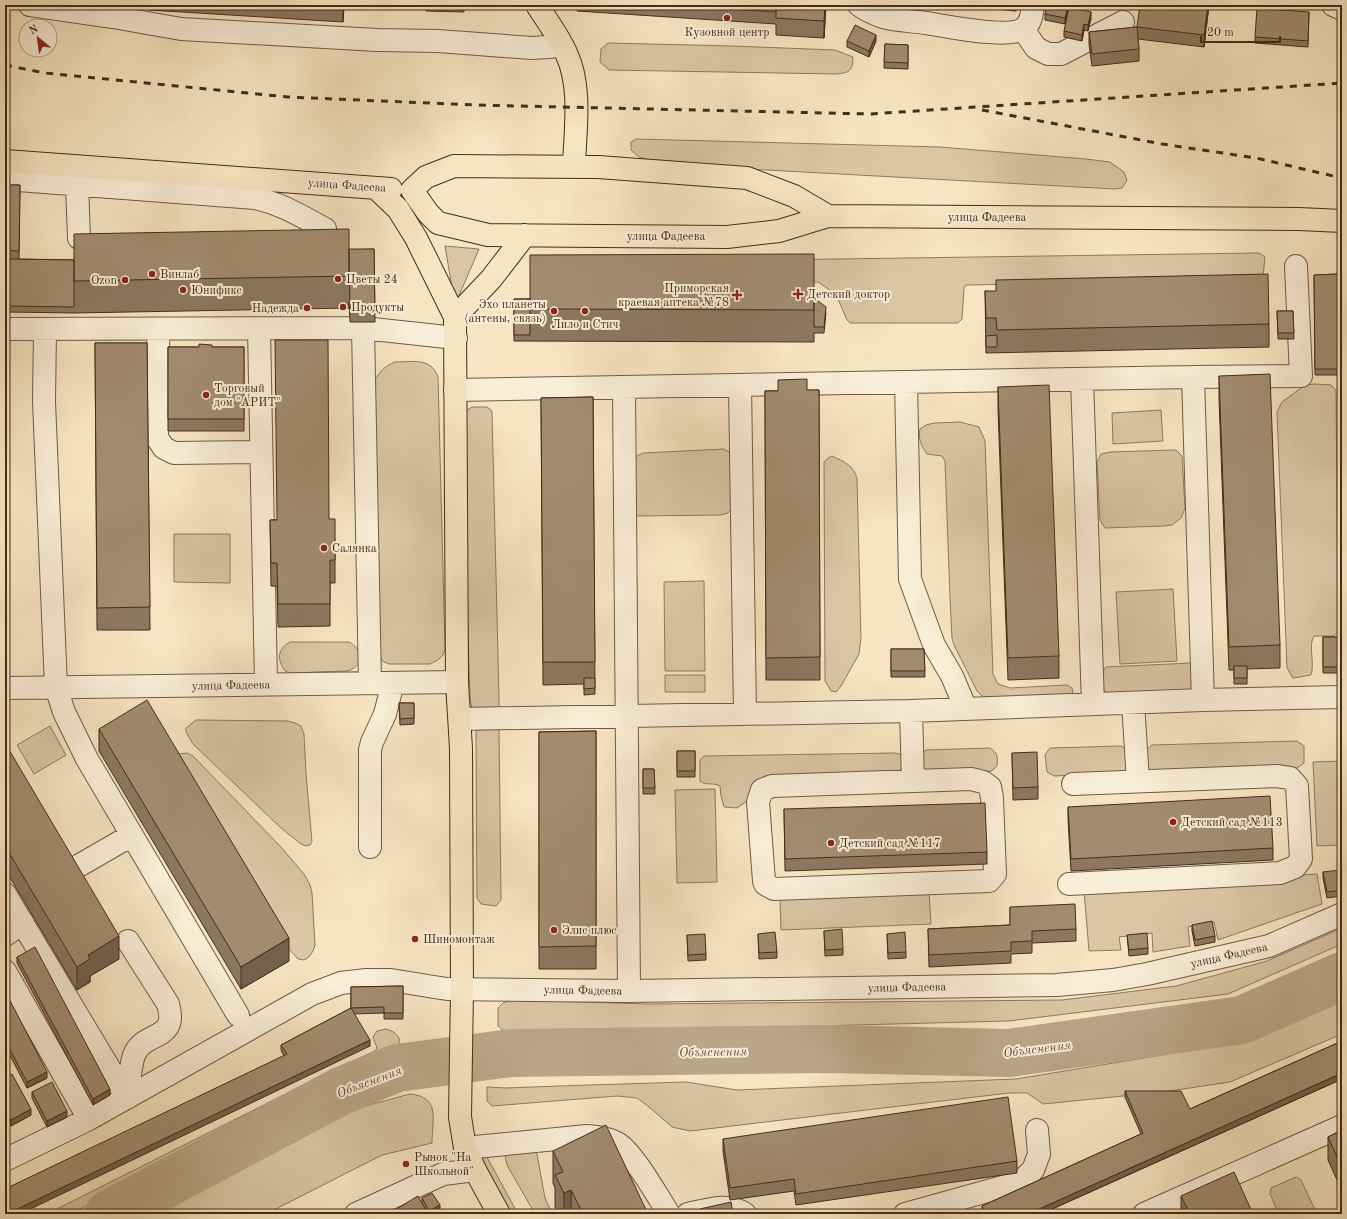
<svg xmlns="http://www.w3.org/2000/svg" width="1347" height="1219" viewBox="0 0 1347 1219" font-family="'Old Standard TT',serif">
  <style>
    .green { fill: #d8c6a5; stroke: #8f795e }
    .lines { fill: none; stroke-linecap: round; stroke-linejoin: round }
    .river { stroke: #baa688; stroke-width: 48 }
    .minor-casing { stroke: #725a42; stroke-width: 24 }
    .major-casing { stroke: #462c18; stroke-width: 24 }
    .minor { stroke: #f9eed7; stroke-width: 22 }
    .major { stroke: #f6e5c2; stroke-width: 22 }
    .rail { stroke: #462c18; stroke-width: 3; stroke-dasharray: 7 7; stroke-linecap: butt }
    .wall { fill: #8b7860; stroke: #462c18 }
    .shaded-wall { fill: #71624e; stroke: #462c18 }
    .building { fill: #a28c70; stroke: #462c18 }
    .poi-dot { fill: #8f2418; stroke: #f9eed7; stroke-width: 1.5 }
    .labels { text-anchor: middle; stroke-width: 4; stroke-linejoin: round; paint-order: stroke }
    .poi-label { font-size: 12px; fill: #462c18; stroke: #f9eed7; text-anchor: start }
    .street-label { font-size: 12px; fill: #462c18; stroke: #f9eed7 }
    .water-label { font-size: 13px; font-style: italic; fill: #634a34; stroke: #f9eed7 }
  </style>
  <rect width="100%" height="100%" fill="#f6e5c2"/>
  <filter id="stains"><feTurbulence type="fractalNoise" baseFrequency=".005" numOctaves="4"/><feColorMatrix values="0 0 0 0 .2 0 0 0 0 .09 0 0 0 0 .02 0 0 0 .5 -.17"/></filter>
  <radialGradient id="worn" r=".72"><stop offset=".6" stop-color="#630" stop-opacity="0"/><stop offset="1" stop-color="#630" stop-opacity=".3"/></radialGradient>
  <path class="green" d="M608 43 733 46 835 50 853 57C853 71 849 73 836 74L609 70 600 62 601 49Z
    M636 139 940 147 1086 159 1110 162 1124 172 1127 180 1122 188 1115 189 748 169 658 162 639 157 631 150V142Z
    M445 246 479 249 455 305Z
    M1257 253 1261 254 1265 257 1263 277 1254 280 966 285 964 288 962 319 958 323H850L847 320 836 294 818 282H698L696 261Z
    M395 362C413 362 431 357 438 377L445 649 443 655 438 660 430 664H389L382 661 380 654 375 380C380 371 385 366 395 362Z
    M1314 384 1331 385 1336 390 1338 632 1333 636H1314C1308 645 1315 663 1311 675L1293 678 1287 668 1277 412 1282 402 1305 385Z
    M472 407H487L491 410 492 412 499 698V707L497 710 472 709 470 699 462 421 464 412Z
    M1161 410 1163 441 1113 444 1112 413Z
    M960 422 979 427 985 441 993 674 998 684 1010 688 1067 685 1072 688 1073 694 991 699 982 696 977 691 954 645 952 638 950 598 945 461 942 456 927 454C921 446 918 439 920 429L926 425 934 423Z
    M724 449 729 452 731 456 733 508 728 513 721 515 638 516 635 514 632 462 637 456 643 453Z
    M1176 450 1182 456 1185 508 1181 518 1177 521 1172 525 1164 526 1105 528 1100 520 1097 462 1101 454 1110 452Z
    M832 456C844 462 854 465 857 479L861 638 859 654 841 686 836 692 831 691 825 681 824 462 828 458Z
    M174 534H230V583L174 582Z
    M704 581 705 671H665L664 582Z
    M1173 589 1177 661 1120 664 1116 592Z
    M290 642H349C363 649 364 667 347 671L290 673 285 671C277 660 277 649 290 642Z
    M1191 663 1193 690 1110 694 1103 690 1102 673 1106 667Z
    M665 675H705V692H665Z
    M196 720 288 721 295 723 301 726 304 734 306 774 312 842 310 845 306 846 301 844 281 828 193 744 186 732V728Z
    M50 726 66 755 34 774 17 745Z
    M479 728 499 729 501 900 496 906 481 904 477 898 476 731Z
    M1297 741 1304 746V763L1297 768 1150 771 1147 766 1146 750 1152 745Z
    M1121 746 1127 749V769L1120 773 1054 776 1047 772 1045 755 1050 748Z
    M990 748C998 753 998 758 997 766L992 771 927 774 921 769 920 755 926 750Z
    M187 753 193 756 280 846 304 874 310 885 312 893 315 945 313 951 309 957 304 960 298 959 288 948 176 757 179 754Z
    M895 753 903 755V768L897 773 765 776 755 785 750 799 737 808 724 807 721 796 720 786C713 782 706 786 700 781V760L704 756Z
    M1342 761V845L1317 846 1313 762Z
    M715 789 717 882 677 883 675 790Z
    M1317 874 1322 904 1218 940 1214 922 1188 927 1190 946 1153 952 1152 933 1119 937 1121 950 1089 951 1084 891Z
    M929 891 931 924 781 930 780 897Z
    M1342 928V944L1228 994 1009 1021 508 1034 498 1026V1008L503 1003 512 1000 648 1004 1062 1000 1176 986 1267 961Z
    M1342 1000V1034L1230 1082 1163 1092 1043 1104 1027 1093H1009L690 1131 672 1127 649 1107 637 1098 617 1096 492 1106 487 1101V1087L506 1088 559 1086 686 1082 737 1090 1016 1079 1247 1041Z
    M386 1029C402 1034 403 1042 392 1053L335 1076 71 1214H47L333 1070 375 1051 377 1048 373 1037 377 1031Z
    M410 1094C441 1097 432 1120 432 1143L382 1155 266 1214H155L250 1161 354 1109Z
    M511 1150H531L537 1154 545 1198 552 1214H535L507 1165 505 1156Z
    M479 1155H486L488 1159 518 1214H507Z
    M1296 1177 1301 1180 1316 1212 1315 1214H1279L1270 1194 1271 1188Z"/>
  <g class="lines">
    <path class="river" d="M109 1214 341 1091 397 1068 511 1053 832 1049 1009 1053 1242 1020 1342 976"/>
    <g class="minor-casing">
      <path id="minor" d="M30 5 113 17 181 29 377 40 438 41 532 48 562 46
        M859 5C867 11 874 14 883 17 897 21 912 21 926 23 946 26 1006 39 1023 29 1031 24 1032 14 1033 5
        M1333 5 1342 9
        M1023 29 1036 48 1048 54H1061L1123 22
        M5 179 255 198C282 204 301 216 325 229
        M77 184 79 238
        M363 328 370 683
        M5 329 363 328 456 338
        M45 329 44 402 56 687 64 712 87 759 238 1015
        M159 329 157 364V438L164 448 174 453 261 452
        M259 329 266 684
        M1193 377 1203 700
        M1082 379 1093 704
        M906 382 910 579 934 645 952 676 966 709
        M740 385 745 714
        M624 387 629 991
        M455 390 1193 377 1301 376 1296 266
        M5 688 457 682
        M1133 703 1138 781
        M911 711 913 781
        M460 719 911 711 1203 700 1342 697
        M971 779 983 782 990 787 992 798 995 874 989 881 774 889 765 884 764 881 758 802 762 790 772 786Z
        M370 847V750L372 742 385 714 393 683
        M80 865 132 835
        M1069 884 1280 873 1295 867 1301 859 1297 786 1290 778 1276 776 1073 784
        M5 894 127 1098
        M5 935 23 923
        M5 971 89 1119
        M127 1098C129 1085 130 1067 134 1055 144 1030 179 1042 168 1004L128 941
        M465 1148 587 1136C598 1137 608 1138 617 1143 633 1152 658 1197 669 1214
        M5 1160 89 1119 312 994 341 983 366 980H391L434 987 447 989 629 991 1057 985 1113 980 1147 974 1269 946 1342 914
        M356 1214 443 1174 475 1170
        M688 1214C706 1210 729 1202 745 1214
        M905 1214 1020 1182 1033 1170 1039 1154 1037 1130
        M1144 1214 1342 1126"/>
    </g>
    <g class="major-casing">
      <path id="major" d="M537 5C547 21 560 38 567 55 582 88 575 132 574 166
        M5 161 391 189
        M376 188 398 209 416 238 455 317 457 682 461 749 462 989 460 1117 465 1148 475 1170 499 1214
        M412 190 428 213 438 223 488 235 727 237 779 231 828 216 1299 219 1342 221
        M412 190 426 177 454 166 598 167 747 178 794 196 828 216
        M455 317 491 279 525 235"/>
    </g>
    <use href="#minor" class="minor"/>
    <use href="#major" class="major"/>
    <path class="rail" d="M5 65 45 73 288 97 475 105 870 114 1342 83
      M982 110 1162 144 1256 158 1342 178"/>
  </g>
  <path class="wall" d="M149 5H344L343 22 149 10Z
    M426 5H464V12L426 11Z
    M577 5H826L824 38 776 35V24L577 11Z
    M957 5H1017L1016 11Z
    M1209 5 1204 47 1138 39 1139 49V61L1092 66 1089 44V32L1137 27Z
    M1068 11 1065 24 1045 20V14Z
    M1309 12 1308 47 1255 43V37Z
    M1091 18 1088 31 1084 30 1082 41 1064 37V31Z
    M847 41H876L869 57 847 47Z
    M885 44 908 45V69L884 68Z
    M5 185H20L19 259 74 260 374 249 375 322H350L349 301V308L74 313 5 312Z
    M1342 257V411H1341L1340 375H1315L1314 275 1338 274Z
    M985 291 1269 324V347L986 353Z
    M814 298 826 313 824 333H814V342L514 341V299Z
    M1277 311H1293L1294 339H1278Z
    M95 343H147L150 630H97Z
    M168 347H244V431H168Z
    M1219 376 1280 645V668L1247 669V684H1234V670H1229L1219 399Z
    M998 387 1059 656V678L1008 680 998 410Z
    M819 390 820 680H766L765 391Z
    M593 397 595 694 584 695V684L543 685 541 398Z
    M329 519 335 540V583H330V626L278 627 277 586H271L270 520Z
    M1323 637H1342V673H1323Z
    M891 649H924L925 677H891Z
    M399 703H414V724L400 725Z
    M99 729 289 961 241 989 99 751Z
    M596 731V969H539V732Z
    M5 743 119 959 90 976V982L77 990 5 869Z
    M677 751H695V777H677Z
    M1012 753 1038 787V799L1013 800Z
    M643 769H654L655 794H643Z
    M1068 807 1273 848V860L1071 871 1068 819Z
    M784 809 987 852V864L785 871Z
    M1323 872 1342 874V896L1327 898 1323 878Z
    M1010 907 1076 929V941L1032 943V953L1011 954V963L929 967 928 929 1010 925Z
    M1192 925 1215 936V942L1195 946 1192 931Z
    M824 931 843 949V955L825 956Z
    M758 934 777 952V958L759 959Z
    M887 934 906 952V958L888 959Z
    M687 935 706 954V960L688 961Z
    M1127 935 1148 948V954L1129 956Z
    M17 957 110 1095 93 1105 17 963Z
    M403 986V1019H384V1013L354 1014 370 1046 284 1056 281 1050V1045L351 1008V987Z
    M5 991 47 1078 27 1088 5 1046Z
    M1342 1041V1079L1041 1214H983L982 1212V1206L1141 1134 1125 1097V1091L1190 1109Z
    M5 1078 31 1115 11 1126 5 1115Z
    M32 1092 67 1117 47 1127 32 1098Z
    M1342 1130V1191L1328 1160V1137Z
    M723 1139 1017 1161V1173L796 1205 794 1191 730 1200 723 1151Z
    M553 1151 648 1214H559L555 1207V1188L553 1183Z
    M1181 1196 1253 1214 1181 1211Z
    M422 1198 440 1211 437 1212 438 1214H388L422 1203Z"/>
  <path class="shaded-wall" d="M343 5H344L343 22Z
    M825 5H826L824 38V21Z
    M1068 5V11L1065 24V18Z
    M1208 5H1209L1204 47V35Z
    M1091 12V18L1088 31V25Z
    M1084 24V30L1082 41V35Z
    M876 35V41L869 57V51Z
    M119 936V959L90 976V982L77 990V967L88 955Z
    M289 938V961L241 989V967Z
    M370 1040V1046L20 1214H7Z
    M47 1072V1078L27 1088V1082Z
    M1342 1073V1079L1041 1214H1028Z
    M110 1089V1095L93 1105V1099Z
    M31 1109V1115L11 1126V1120Z
    M67 1111V1117L47 1127V1121Z
    M571 1190V1214H564V1193Z
    M440 1205V1211L435 1214H429V1211Z"/>
  <path class="building" d="M259 5H343V10Z
    M426 5H464V6Z
    M665 5H776V12Z
    M776 5H825L824 21 776 18Z
    M1047 5H1068L1065 18 1045 14Z
    M1140 5H1208L1204 35 1137 27Z
    M1069 7 1091 12 1088 25 1084 24 1082 35 1064 31Z
    M1257 8 1309 12 1308 41 1255 37Z
    M855 25 876 35 869 51 847 41Z
    M1137 27 1139 49 1092 54 1089 32Z
    M885 44 908 45V63L884 62Z
    M5 185H20L19 251 5 250Z
    M349 229V276L74 281V234Z
    M349 249H374L375 310H350Z
    M814 254V310L530 309V255Z
    M1338 257H1342V405H1341L1340 369H1315L1314 275 1338 274Z
    M5 259 74 260V307L5 306Z
    M1268 274 1269 324 997 330 996 318H986L985 291H996V280Z
    M814 298 826 307 824 327H814Z
    M514 299H530V335H514Z
    M1277 311H1293L1294 333H1278Z
    M997 335V347H986V336Z
    M275 340H328L329 519H335V560H330V604H278L277 563H271L270 520H277Z
    M95 343H147L150 607 97 608Z
    M199 344 212 345V347H244V419H168V347H199Z
    M1270 374 1280 645 1229 647 1219 376Z
    M807 379V390H819L820 657 766 658 765 391H778V380Z
    M1049 385 1059 656 1008 658 998 387Z
    M593 397 595 662H543L541 398Z
    M1323 637H1342V667H1323Z
    M891 649H924L925 671H891Z
    M1234 666H1247V678H1234Z
    M584 678H595V688L584 689Z
    M147 700 289 938 241 967 99 729Z
    M399 703H414V718L400 719Z
    M596 731V946L539 947V732Z
    M5 743 119 936 88 955 90 959 77 967 5 846Z
    M677 751H695V771H677Z
    M1037 752 1038 787 1013 788 1012 753Z
    M643 769H654L655 788H643Z
    M1270 796 1273 848 1071 859 1068 807Z
    M985 803 987 852 785 859 784 809Z
    M1341 870 1342 874V890L1327 892 1323 872Z
    M1075 904 1076 929 1032 931V941L1011 942V951L929 955 928 929 1010 925V907Z
    M1212 921 1215 936 1195 940 1192 925Z
    M842 929 843 949 825 950 824 931Z
    M775 932 777 952 759 953 758 934Z
    M905 932 906 952 888 953 887 934Z
    M1147 933 1148 948 1129 950 1127 935Z
    M705 934 706 954 688 955 687 935Z
    M35 947 110 1089 93 1099 17 957Z
    M403 986V1013H384V1007L351 1008V987Z
    M5 991 47 1072 27 1082 5 1040Z
    M351 1008 370 1040 7 1214H5V1189L287 1054 281 1045Z
    M1342 1041V1073L1028 1214H985L982 1206 1143 1133 1125 1091H1181L1190 1109Z
    M12 1074 31 1109 11 1120 5 1109V1078Z
    M52 1082 67 1111 47 1121 32 1092Z
    M1008 1097 1017 1161 796 1194 794 1179 730 1188 723 1139Z
    M606 1125 648 1214H583L571 1190 564 1193 555 1175 563 1172 553 1151Z
    M1342 1130V1168L1328 1137Z
    M1234 1172 1253 1214H1174L1187 1208 1181 1196Z
    M432 1193 440 1205 429 1211 422 1198Z
    M418 1196 428 1214H388Z
    M731 1202 733 1214H701L700 1209Z
    M437 1211 438 1214H432Z"/>
  <g class="poi-dot">
    <circle cx="727" cy="18" r="4"/>
    <circle cx="152" cy="274" r="4"/>
    <circle cx="338" cy="279" r="4"/>
    <circle cx="125" cy="280" r="4"/>
    <circle cx="183" cy="290" r="4"/>
    <path d="M796 288h4v4h4v4h-4v4h-4v-4h-4v-4h4z"/>
    <path d="M735 289h4v4h4v4h-4v4h-4v-4h-4v-4h4z"/>
    <circle cx="343" cy="307" r="4"/>
    <circle cx="307" cy="308" r="4"/>
    <circle cx="554" cy="311" r="4"/>
    <circle cx="585" cy="311" r="4"/>
    <circle cx="206" cy="395" r="4"/>
    <circle cx="324" cy="548" r="4"/>
    <circle cx="1173" cy="822" r="4"/>
    <circle cx="831" cy="843" r="4"/>
    <circle cx="554" cy="930" r="4"/>
    <circle cx="415" cy="939" r="4"/>
    <circle cx="406" cy="1164" r="4"/>
  </g>
  <g class="labels">
    <g class="poi-label">
      <text x="727" y="36" text-anchor="middle">Кузовной центр</text>
      <text x="160" y="278">Винлаб</text>
      <text x="346" y="283">Цветы 24</text>
      <text x="117" y="284" text-anchor="end">Ozon</text>
      <text x="729" y="292" text-anchor="end">Приморская<tspan x="729" dy="14">краевая аптека №78</tspan></text>
      <text x="191" y="294">Юнификс</text>
      <text x="807" y="298">Детский доктор</text>
      <text x="546" y="308" text-anchor="end">Эхо планеты<tspan x="546" dy="14">(антены, связь)</tspan></text>
      <text x="351" y="311">Продукты</text>
      <text x="299" y="312" text-anchor="end">Надежда</text>
      <text x="585" y="328" text-anchor="middle">Лило и Стич</text>
      <text x="214" y="392">Торговый<tspan x="214" dy="14">дом "АРИТ"</tspan></text>
      <text x="332" y="552">Салянка</text>
      <text x="1181" y="826">Детский сад №113</text>
      <text x="839" y="847">Детский сад №117</text>
      <text x="562" y="934">Элис плюс</text>
      <text x="423" y="943">Шиномонтаж</text>
      <text x="414" y="1161">Рынок "На<tspan x="414" dy="14">Школьной"</tspan></text>
    </g>
    <g class="street-label">
      <text transform="translate(347 185) rotate(4)" y="4">улица Фадеева</text>
      <text x="987" y="221">улица Фадеева</text>
      <text x="666" y="240">улица Фадеева</text>
      <text transform="translate(231 685) rotate(-1)" y="4">улица Фадеева</text>
      <text transform="translate(1229 955) rotate(-13)" y="4">улица Фадеева</text>
      <text transform="translate(907 987) rotate(-1)" y="4">улица Фадеева</text>
      <text transform="translate(583 990) rotate(1)" y="4">улица Фадеева</text>
    </g>
    <g class="water-label">
      <text transform="translate(1037 1048) rotate(-7)" y="5">Объяснения</text>
      <text transform="translate(713 1051) rotate(-1)" y="5">Объяснения</text>
      <text transform="translate(369 1081) rotate(-21)" y="5">Объяснения</text>
    </g>
  </g>
  <rect width="1347" height="1219" fill="none" stroke="#f6e5c2" stroke-width="20"/>
  <rect x="6" y="6" width="1335" height="1207" fill="none" stroke="#462c18" stroke-width="2"/>
  <rect x="10" y="10" width="1327" height="1199" fill="none" stroke="#462c18"/>
  <g transform="translate(38 38) rotate(331)"><circle r="19" fill="#f9eed7" stroke="#b1a08b"/>
  <path d="M0-3L7 15L0 10L-7 15Z" fill="#8f2418"/>
  <text y="-6" font-size="11" font-weight="bold" text-anchor="middle" fill="#462c18">N</text>
  </g>
  <path d="M1201 36v6h79v-6" fill="none" stroke="#462c18" stroke-width="2"/>
  <text x="1207" y="36" font-size="12" fill="#462c18" stroke="#f9eed7" stroke-width="3" paint-order="stroke">20 m</text>
  <rect width="100%" height="100%" filter="url(#stains)"/>
  <rect width="100%" height="100%" fill="url(#worn)"/>
</svg>
